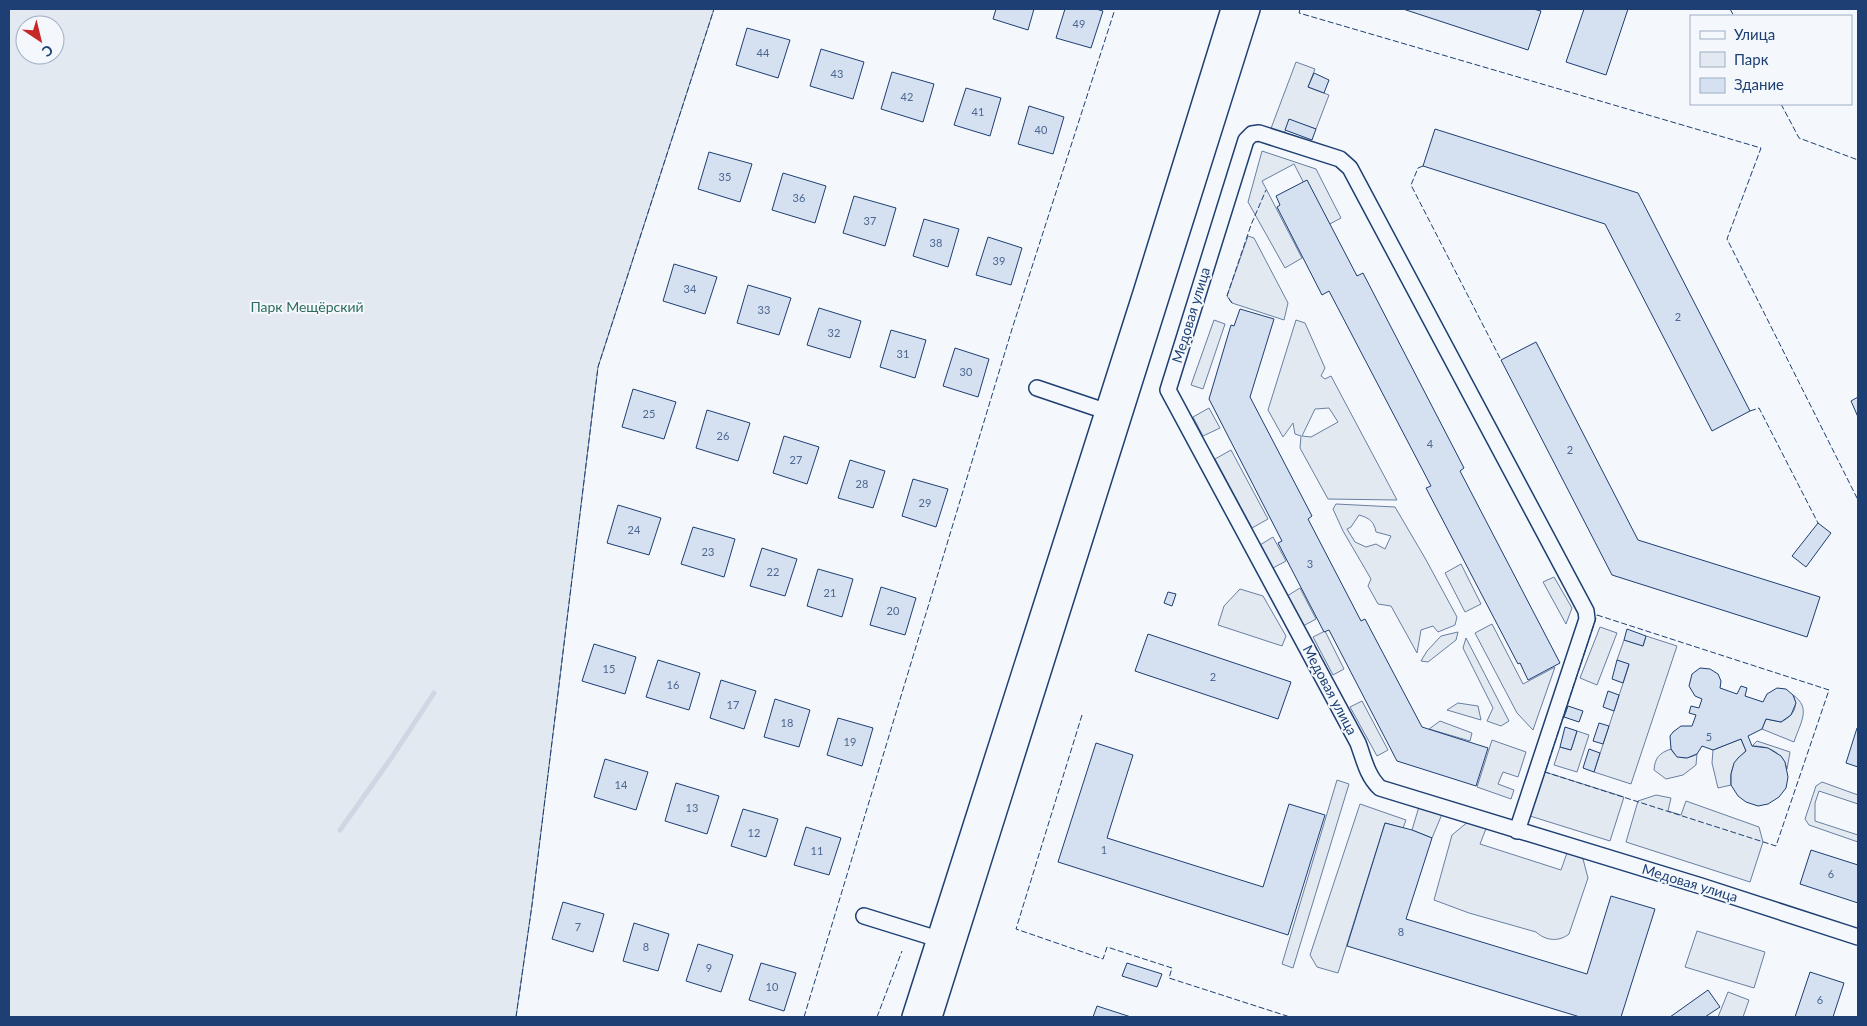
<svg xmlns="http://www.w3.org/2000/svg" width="1867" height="1026" viewBox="0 0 1867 1026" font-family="Lato,sans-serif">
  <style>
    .green { fill: #e3e9f0; stroke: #687fa3; fill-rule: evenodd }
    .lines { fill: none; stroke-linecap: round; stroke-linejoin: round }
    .stream { stroke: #cfd7e4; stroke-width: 5 }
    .building { fill: #d5e0f0; stroke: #1d3f73 }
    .street-casing { stroke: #1d3f73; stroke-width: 18 }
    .secondary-casing { stroke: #1d3f73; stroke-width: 24 }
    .street { stroke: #f4f7fb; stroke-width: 15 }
    .secondary { stroke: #f4f7fb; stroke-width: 21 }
    .fence { stroke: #1d3f73; stroke-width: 1; stroke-dasharray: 6 2.5; stroke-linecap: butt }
    .labels { text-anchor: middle; stroke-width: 4; stroke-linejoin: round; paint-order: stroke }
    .number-label { font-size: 11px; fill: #4b6792 }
    .park-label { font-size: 14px; fill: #2c6c60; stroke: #f4f7fb }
    .street-label { font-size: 14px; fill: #1d3f73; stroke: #f4f7fb }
  </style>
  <rect width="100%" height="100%" fill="#f4f7fb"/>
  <path class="green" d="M9 9H714L598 367 532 905 516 1017H9ZM25 25H55V55H25Z
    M1296 62 1315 69 1308 87 1329 95 1316 129 1290 120 1283 136 1270 131Z
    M1262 151 1316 169 1341 218 1326 226 1294 164 1262 181 1302 258 1285 268 1248 202Z
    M1248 236 1254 238 1288 303 1284 320 1232 303 1227 296Z
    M1214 320 1225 324 1203 389 1191 385Z
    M1296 320 1305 323 1325 368 1321 376 1325 379 1331 376 1397 500 1328 499 1300 448 1301 436 1295 434 1293 423 1283 437 1268 410ZM1329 408 1338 422 1311 437 1302 436 1315 409Z
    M1209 408 1220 428 1203 436 1193 417Z
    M1231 450 1268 519 1252 528 1215 459Z
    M1336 504 1395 507 1425 558 1457 617 1455 625 1438 632 1433 626 1421 630 1417 653 1391 606 1378 604 1368 586 1371 579 1343 531 1333 509ZM1359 515C1369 518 1374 521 1376 532L1391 536 1385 549 1376 544 1366 547 1355 542 1347 529 1351 527Z
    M1273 537 1286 561 1273 568 1260 545Z
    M1461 564 1481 604 1465 612 1445 573Z
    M1554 577 1572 608 1566 624 1543 582Z
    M1300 588 1316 619 1303 626 1287 596Z
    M1240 589 1263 596 1286 636 1282 646 1218 625 1224 606Z
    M1492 624 1523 684 1555 667 1533 730 1517 713 1475 633Z
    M1600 627 1617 633 1597 685 1580 678Z
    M1325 631 1344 669 1333 675 1313 637Z
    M1458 632 1456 640 1428 662 1421 661 1427 651 1441 636Z
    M1646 636 1677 646 1631 784 1594 772 1629 665 1617 660 1624 640 1643 646Z
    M1466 638 1509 721 1501 726 1487 721 1493 708 1463 648Z
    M1793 695C1812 708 1800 723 1794 742L1762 729 1766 719 1781 722C1793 716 1799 707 1793 695Z
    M1362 701 1388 750 1377 756 1350 707Z
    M1458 703 1478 706 1481 720 1447 710Z
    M1440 721 1472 733 1470 741 1429 729Z
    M1577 731 1589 735 1577 772 1554 765 1560 747 1571 750Z
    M1741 739 1746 751C1735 760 1729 770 1731 785L1718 788 1712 763 1713 750Z
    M1492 740 1526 752 1518 777 1503 772 1498 784 1514 790 1511 799 1477 787Z
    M1757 741 1790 752 1787 769C1782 752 1769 746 1752 746Z
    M1671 749C1676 759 1687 760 1697 754L1696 765 1683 775 1666 779 1654 770C1655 758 1659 753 1671 749Z
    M1545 772 1624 797 1610 841 1530 816Z
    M1337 780 1349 784 1293 968 1282 964Z
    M1822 782 1858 795V804L1819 791 1815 803V821L1858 835V842L1809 825 1805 819 1816 786Z
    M1656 795 1671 798 1668 811 1681 815 1686 801 1759 827 1763 842 1750 882 1626 842 1638 801Z
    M1421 800 1445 807 1432 838 1412 830Z
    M1360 804 1406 820 1403 828 1385 823 1338 973 1317 967 1310 955Z
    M1475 816 1489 821 1480 844 1561 870 1569 847 1583 859 1588 878 1569 934C1559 942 1546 941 1536 932L1469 913 1434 900 1452 835Z
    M1697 931 1765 952 1754 988 1685 967Z
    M1728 992 1749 1000 1743 1017H1718Z"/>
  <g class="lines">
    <path class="stream" d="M340 830 392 757 434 693"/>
  </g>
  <path class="building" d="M996 9H1034L1028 30 993 19Z
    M1065 9H1096L1103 11 1091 48 1056 38Z
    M1403 9H1533L1541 11 1528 50Z
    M1584 9H1628L1606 75 1566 62Z
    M747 28 790 40 778 78 736 65Z
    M821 49 864 62 853 99 810 86Z
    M892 72 934 84 923 122 881 109Z
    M1314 73 1329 80 1324 93 1308 87Z
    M966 88 1001 98 990 136 954 125Z
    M1029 106 1064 117 1053 154 1018 144Z
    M1289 119 1316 129 1312 140 1285 130Z
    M1435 129 1638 193 1750 411 1712 431 1605 224 1423 166Z
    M709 152 752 164 740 202 698 189Z
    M783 173 826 186 815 223 772 210Z
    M1307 180 1357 276 1363 273 1464 468 1460 471 1560 663 1528 680 1520 663 1518 664 1426 488 1431 486 1329 291 1322 295 1277 207 1280 205 1276 196Z
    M854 196 896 208 885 246 843 233Z
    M924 219 959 229 948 267 913 256Z
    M988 237 1022 248 1011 285 976 275Z
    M674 264 717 277 705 314 663 301Z
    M748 285 791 298 779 335 737 323Z
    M819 308 861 321 850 358 807 345Z
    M1240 309 1274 319 1250 397 1312 516 1308 519 1361 621 1365 619 1422 727 1488 748 1476 786 1397 761 1329 630 1324 632 1278 543 1282 541 1209 399 1231 325 1234 326Z
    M891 330 926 340 915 378 880 367Z
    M1536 342 1638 540 1820 597 1807 637 1612 575 1501 360Z
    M955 348 989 359 978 397 943 386Z
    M633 389 676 402 664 439 622 427Z
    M1858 397V417L1851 401Z
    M707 410 750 423 738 461 696 448Z
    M784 436 819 447 807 484 773 473Z
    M850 460 885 471 873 508 838 498Z
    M913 479 948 489 936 527 902 516Z
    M618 505 661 518 649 555 607 543Z
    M1818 523 1831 533 1806 567 1792 556Z
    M693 527 735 539 724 577 681 564Z
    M762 548 797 559 785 596 750 586Z
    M818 569 853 579 842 617 807 606Z
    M881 587 916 598 905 635 870 625Z
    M1168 592 1176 594 1172 606 1164 603Z
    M1627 629 1646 636 1643 646 1624 640Z
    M1148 634 1291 682 1278 719 1135 671Z
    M594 644 636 657 625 694 582 681Z
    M658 660 700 673 689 710 646 697Z
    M1617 660 1629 664 1623 683 1612 679Z
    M1700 668 1710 669 1718 674 1721 681 1720 688 1737 694 1741 686 1747 688 1745 696 1763 702 1767 694 1777 688 1786 689 1793 695 1796 703 1791 715 1781 722 1766 719 1762 729 1748 736 1752 746 1768 748 1781 756 1785 762 1788 777 1786 788 1779 797 1768 804 1758 806 1746 802 1738 796 1731 785V774L1734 763 1738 758 1746 751 1741 739 1713 750 1702 746 1697 754 1687 758 1677 757 1671 749 1670 736 1673 732 1681 726H1692L1696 715 1689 713 1691 706 1699 708 1702 699 1695 696 1689 686 1692 674Z
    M721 680 756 691 744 729 710 718Z
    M1608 691 1619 695 1614 711 1603 707Z
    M775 699 810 710 799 747 764 737Z
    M1568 706 1583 711 1579 722 1564 717Z
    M838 718 873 728 862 766 827 755Z
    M1599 723 1609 726 1603 744 1593 741Z
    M1565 727 1577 731 1571 750 1560 747Z
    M1857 728 1858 729V767L1846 763Z
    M1096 743 1133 755 1107 838 1263 887 1289 804 1325 815 1288 935 1058 862Z
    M1589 749 1600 753 1594 772 1583 768Z
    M605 759 648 772 636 810 594 797Z
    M676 783 719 796 707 834 665 821Z
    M743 809 778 819 766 857 731 846Z
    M1385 823 1412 830 1432 838 1406 919 1587 974 1611 896 1655 909 1621 1017H1580L1347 946Z
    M806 827 841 838 829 875 794 865Z
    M1811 850 1858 865V903L1800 884Z
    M563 902 604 914 593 952 552 939Z
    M634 923 669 934 658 971 623 961Z
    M698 944 733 955 721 992 686 981Z
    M761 963 796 973 784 1011 749 1000Z
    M1127 963 1162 974 1157 987 1122 976Z
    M1810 972 1844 983 1833 1017H1795Z
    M1708 990 1720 1007 1705 1017H1670Z
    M1097 1006 1131 1017H1093Z"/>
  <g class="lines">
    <g class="street-casing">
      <path id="street" d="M1037 388 1105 411
        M1517 831 1587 619 1586 611 1350 168 1340 159 1259 133 1252 134 1246 140 1168 390 1358 743C1364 759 1367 776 1380 788L1701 886 1858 937
        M864 916 938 939"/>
    </g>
    <g class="secondary-casing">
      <path id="secondary" d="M913 1017 1144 293 1232 9
        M931 1017 1249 9"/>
    </g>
    <use href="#street" class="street"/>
    <use href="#secondary" class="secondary"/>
    <path class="fence" d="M1300 9 1299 13 1761 148 1727 239 1858 500
      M1730 9 1734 16
      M1781 104 1799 138 1858 160
      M1423 166 1418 168 1411 185 1501 360
      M1232 303 1227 296 1251 225 1266 190
      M1750 411 1759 408 1818 523
      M1597 615 1829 690 1776 846 1545 772Z
      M1082 715 1016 929 1103 959 1107 947 1172 968 1169 978 1290 1017
      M516 1017 532 905 598 367 714 9
      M804 1017 1012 329 1115 9
      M877 1017 902 951"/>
  </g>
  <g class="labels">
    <g class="number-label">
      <text x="1079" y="28">49</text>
      <text x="763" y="57">44</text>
      <text x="837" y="78">43</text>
      <text x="907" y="101">42</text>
      <text x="978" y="116">41</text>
      <text x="1041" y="134">40</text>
      <text x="725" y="181">35</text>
      <text x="799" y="202">36</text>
      <text x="870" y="225">37</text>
      <text x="936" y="247">38</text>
      <text x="999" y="265">39</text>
      <text x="690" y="293">34</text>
      <text x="764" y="314">33</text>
      <text x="1678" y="321">2</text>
      <text x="834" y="337">32</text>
      <text x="903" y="358">31</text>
      <text x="966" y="376">30</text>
      <text x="649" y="418">25</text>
      <text x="723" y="440">26</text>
      <text x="1430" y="448">4</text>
      <text x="1570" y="454">2</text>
      <text x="796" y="464">27</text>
      <text x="862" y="488">28</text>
      <text x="925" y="507">29</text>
      <text x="634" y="534">24</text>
      <text x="708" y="556">23</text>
      <text x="1310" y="568">3</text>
      <text x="773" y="576">22</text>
      <text x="830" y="597">21</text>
      <text x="893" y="615">20</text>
      <text x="609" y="673">15</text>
      <text x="1213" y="681">2</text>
      <text x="673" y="689">16</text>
      <text x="733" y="709">17</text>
      <text x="787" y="727">18</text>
      <text x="1709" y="741">5</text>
      <text x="850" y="746">19</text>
      <text x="621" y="789">14</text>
      <text x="692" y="812">13</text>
      <text x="754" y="837">12</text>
      <text x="1104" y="854">1</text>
      <text x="817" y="855">11</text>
      <text x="1831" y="878">6</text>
      <text x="578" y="931">7</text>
      <text x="1401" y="936">8</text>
      <text x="646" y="951">8</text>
      <text x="709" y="972">9</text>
      <text x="772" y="991">10</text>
      <text x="1820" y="1004">6</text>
    </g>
    <g class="park-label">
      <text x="307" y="312">Парк Мещёрский</text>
    </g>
    <g class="street-label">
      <text transform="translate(1191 315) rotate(-73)" y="5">Медовая улица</text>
      <text transform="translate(1330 690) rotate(62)" y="5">Медовая улица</text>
      <text transform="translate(1690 883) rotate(17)" y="5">Медовая улица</text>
    </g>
  </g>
  <rect width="1867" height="1026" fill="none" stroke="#1d3f73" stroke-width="20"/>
  <rect x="1690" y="15" width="162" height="90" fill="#f4f7fb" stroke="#9eadc5"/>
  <rect x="1700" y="31" width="25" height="8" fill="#f4f7fb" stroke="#9eadc5"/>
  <text x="1734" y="40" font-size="15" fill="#1d3f73">Улица</text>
  <rect x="1700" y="52" width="25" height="15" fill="#e3e9f0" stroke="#9eadc5"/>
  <text x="1734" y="65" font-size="15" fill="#1d3f73">Парк</text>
  <rect x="1700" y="78" width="25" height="15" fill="#d5e0f0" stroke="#9eadc5"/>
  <text x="1734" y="90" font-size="15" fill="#1d3f73">Здание</text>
  <g transform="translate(40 40) rotate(145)"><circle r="24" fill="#f4f7fb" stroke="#9eadc5"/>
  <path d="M0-4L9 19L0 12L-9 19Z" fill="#c62828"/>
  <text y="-8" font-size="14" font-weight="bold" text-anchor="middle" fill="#1d3f73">С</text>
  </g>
</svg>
